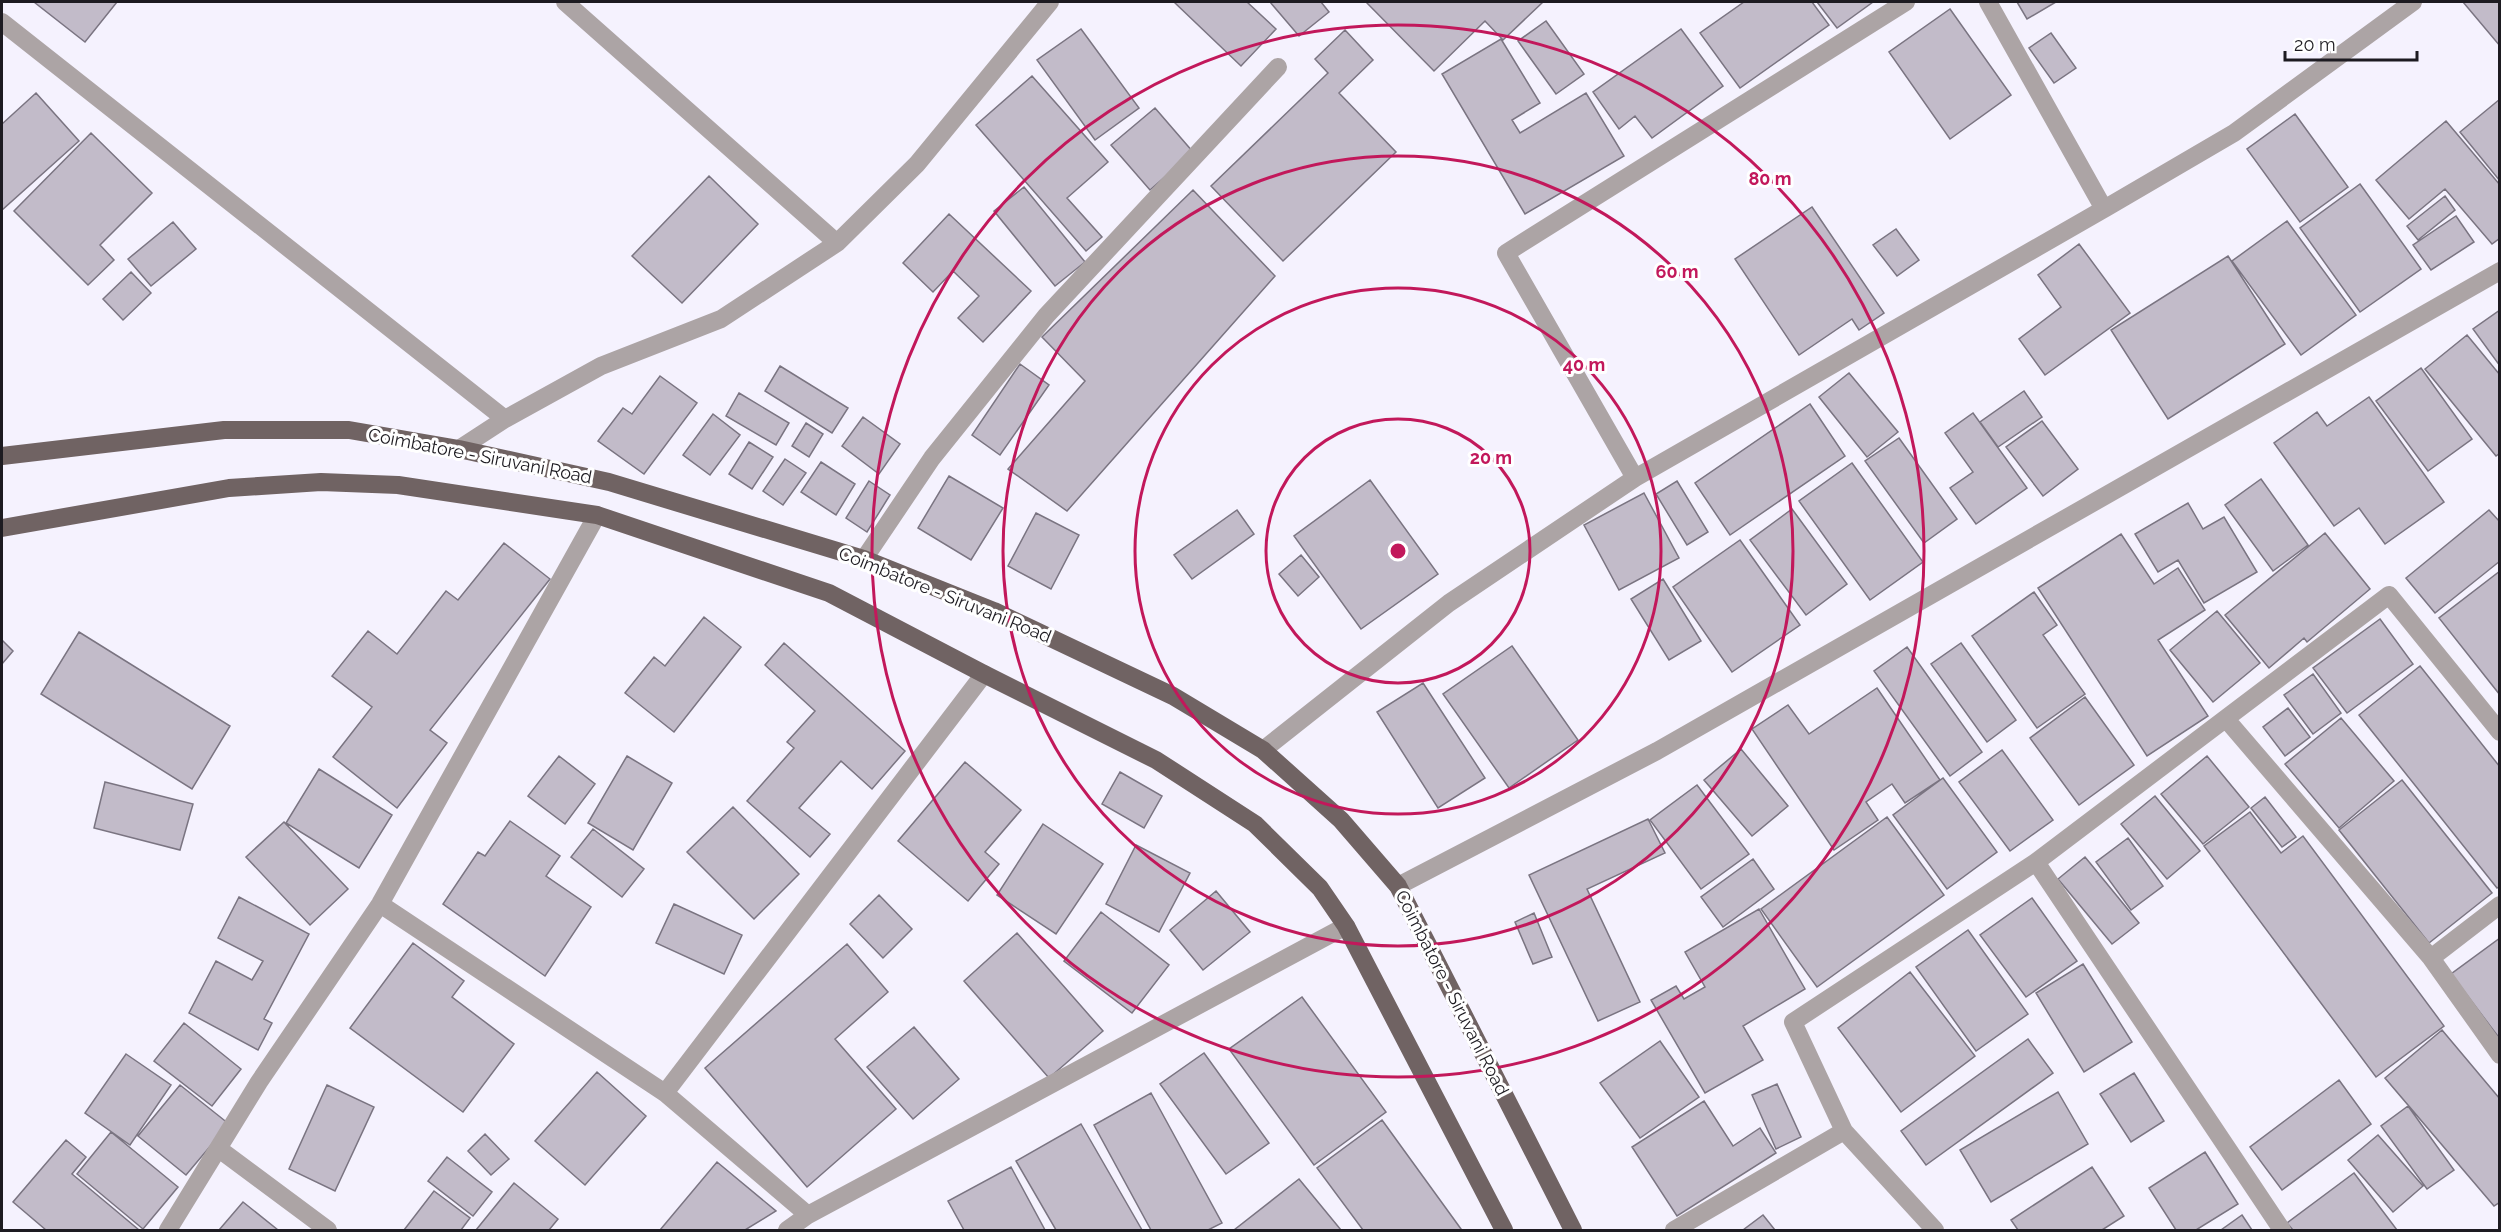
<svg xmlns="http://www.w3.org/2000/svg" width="2501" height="1232" viewBox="0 0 2501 1232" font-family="Raleway,sans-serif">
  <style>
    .building { fill: #c2bbc9; stroke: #7a7481; stroke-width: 1.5 }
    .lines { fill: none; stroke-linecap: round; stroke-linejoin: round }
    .minor { stroke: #aca4a5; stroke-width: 18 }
    .major { stroke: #706363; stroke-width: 18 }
    .ring { fill: none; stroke: #c2185b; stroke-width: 3 }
    .labels { text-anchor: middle; stroke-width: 6; stroke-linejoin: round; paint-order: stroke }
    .street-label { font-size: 18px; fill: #1d1b21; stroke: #fff }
    .centre { fill: #c2185b; stroke: #fff; stroke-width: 3 }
    .ring-label { font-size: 18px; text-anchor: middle; font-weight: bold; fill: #c2185b; stroke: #fff; stroke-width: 6; stroke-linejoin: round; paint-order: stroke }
  </style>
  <rect width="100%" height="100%" fill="#f5f2fe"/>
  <path class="building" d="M34 2H117L85 42Z
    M1174 2H1247L1276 29 1241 66Z
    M1270 2H1321L1329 12 1299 36Z
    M1366 2H1543L1503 40 1485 21 1434 71Z
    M1744 2H1812L1829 25 1740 88 1700 33Z
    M1817 2H1873L1837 28Z
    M2017 2H2056L2027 19Z
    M2463 2H2500V46Z
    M1950 9 2011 95 1950 139 1889 52Z
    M1546 21 1584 74 1556 94 1518 41Z
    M1081 29 1139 108 1095 140 1037 60Z
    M1681 29 1723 86 1652 138 1635 116 1619 129 1593 92Z
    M1345 30 1373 60 1339 93 1396 152 1283 261 1211 186 1328 73 1315 59Z
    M2051 33 2076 68 2054 83 2029 48Z
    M1501 39 1540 103 1512 120 1520 133 1586 93 1624 156 1525 214 1442 74Z
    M1032 76 1108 162 1067 198 1102 237 1086 251 976 125Z
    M36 93 79 141 2 210V124Z
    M2500 99V181L2460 132Z
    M1155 108 1193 152 1150 190 1111 145Z
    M2295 114 2348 187 2300 222 2247 149Z
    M2446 121 2500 185V238L2492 244 2445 189 2409 219 2376 180Z
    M91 133 152 193 100 245 114 260 88 285 14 211Z
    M709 176 758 224 682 303 632 256Z
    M2360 184 2421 269 2360 312 2300 228Z
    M1024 187 1085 262 1055 286 994 211Z
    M1193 190 1275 276 1067 511 1008 469 1085 381 1042 337Z
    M2445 196 2455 210 2418 240 2407 226Z
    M1812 207 1884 313 1859 330 1852 319 1799 355 1735 259Z
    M949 214 1031 291 983 342 958 318 979 296 953 271 933 292 903 263Z
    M2456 216 2474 242 2431 270 2413 245Z
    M2287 221 2356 315 2301 355 2232 261Z
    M173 222 196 249 151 286 128 259Z
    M1896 229 1919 260 1897 276 1873 245Z
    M2079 244 2130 313 2045 375 2019 339 2061 307 2038 275Z
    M2228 256 2285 344 2168 419 2111 330Z
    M131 272 151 293 123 320 103 299Z
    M2500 310V366L2473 329Z
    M2467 335 2500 375V453L2496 456 2425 369Z
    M1020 364 1049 385 1000 455 972 435Z
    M780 366 848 408 832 433 765 391Z
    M2421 368 2472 439 2428 471 2376 401Z
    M1849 373 1898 432 1867 457 1819 397Z
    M660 376 697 403 644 474 598 441 623 408 632 414Z
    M2024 391 2042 417 1998 447 1980 422Z
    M739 393 789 423 776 445 726 416Z
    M2369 397 2444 502 2385 544 2359 508 2334 526 2274 443 2317 412 2327 426Z
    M1810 404 1845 456 1730 535 1695 483Z
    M1973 413 2027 488 1976 524 1950 488 1973 472 1945 433Z
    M713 414 740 435 710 475 683 455Z
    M863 417 900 444 879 474 842 446Z
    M2042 421 2078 469 2043 496 2006 447Z
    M806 423 823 434 809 457 792 446Z
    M1899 438 1957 519 1924 543 1865 461Z
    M749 442 773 457 752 489 729 474Z
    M785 459 806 473 783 505 763 491Z
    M821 462 855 484 836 515 801 492Z
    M1852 463 1923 562 1870 600 1799 501Z
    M949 476 1003 508 971 560 918 528Z
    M2261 479 2308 545 2273 571 2225 505Z
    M1370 480 1438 574 1361 629 1294 536Z
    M869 481 890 495 867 532 846 518Z
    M1677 481 1708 532 1687 545 1656 494Z
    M1644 493 1679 558 1619 590 1584 525Z
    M2188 503 2203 529 2224 517 2257 572 2204 603 2178 560 2158 572 2135 534Z
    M1792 509 1847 584 1806 615 1750 540Z
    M1237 510 1254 534 1192 579 1174 555Z
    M2489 510 2500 522V561L2435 613 2406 578Z
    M1036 513 1079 535 1051 589 1008 566Z
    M2325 533 2370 589 2307 642 2304 638 2269 668 2225 615Z
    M2121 534 2154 584 2178 568 2205 610 2158 640 2208 716 2147 756 2038 588Z
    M1740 540 1800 625 1732 672 1673 587Z
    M504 543 550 579 430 730 447 743 397 808 333 757 372 707 332 676 368 631 397 654 446 591 458 600Z
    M1301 555 1319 577 1298 596 1279 574Z
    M2500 571V695L2439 618Z
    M1663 579 1701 641 1669 660 1631 599Z
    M2034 592 2057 625 2043 635 2085 694 2037 728 1972 636Z
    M2217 611 2260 663 2213 702 2170 650Z
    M704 617 741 647 674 732 625 693 654 657 665 666Z
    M2380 619 2413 664 2347 713 2313 668Z
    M79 632 230 726 192 789 41 694Z
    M2 640 13 651 2 664Z
    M784 643 905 751 872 789 841 761 799 808 830 834 810 857 747 801 794 748 787 742 815 711 765 665Z
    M1961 643 2016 720 1987 742 1931 664Z
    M1512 646 1578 740 1509 788 1443 694Z
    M1907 647 1982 752 1950 776 1874 671Z
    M2420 666 2500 767V886L2497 888 2359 715Z
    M2313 674 2341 713 2313 734 2284 695Z
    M1423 683 1485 778 1438 808 1377 712Z
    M1877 688 1940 780 1905 803 1892 784 1866 802 1878 820 1834 850 1752 729 1788 705 1809 734Z
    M2085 697 2134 765 2079 805 2030 738Z
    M2288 708 2310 737 2285 756 2263 727Z
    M2341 718 2394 781 2339 828 2285 764Z
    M1741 749 1788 806 1752 836 1704 780Z
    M2002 750 2053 820 2010 851 1959 782Z
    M559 756 595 784 565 824 528 796Z
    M627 756 672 783 633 850 588 823Z
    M2207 756 2249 807 2203 844 2161 794Z
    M965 762 1021 810 985 852 999 864 968 901 898 841Z
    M319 769 392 815 359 868 286 823Z
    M1120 772 1162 796 1144 828 1102 804Z
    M1943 778 1997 852 1947 889 1893 815Z
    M2402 780 2492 893 2429 943 2339 830Z
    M105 782 193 804 180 850 94 828Z
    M1697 785 1749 854 1701 889 1650 820Z
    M2155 796 2200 851 2167 879 2121 824Z
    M2265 797 2296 837 2282 847 2251 808Z
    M733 807 799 874 754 919 687 852Z
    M2250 812 2281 853 2303 836 2444 1026 2376 1077 2204 846Z
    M1887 817 1944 895 1817 987 1761 909Z
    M1648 819 1665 853 1587 889 1640 1002 1598 1021 1529 875Z
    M510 821 560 856 546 876 591 907 545 976 443 904 478 852 485 856Z
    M284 822 348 889 310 925 246 857Z
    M1043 824 1103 864 1056 934 997 895Z
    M593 829 644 869 622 897 571 857Z
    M2128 838 2163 886 2131 910 2096 862Z
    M1136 845 1190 873 1159 932 1106 904Z
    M2085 857 2139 923 2112 944 2058 879Z
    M1753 859 1774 889 1723 927 1701 897Z
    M1216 891 1250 932 1203 970 1170 930Z
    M879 895 912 929 883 958 850 924Z
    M239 897 309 934 264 1019 272 1023 258 1050 189 1013 216 961 252 980 263 961 218 938Z
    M2032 898 2077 961 2026 997 1980 935Z
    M674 904 742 935 724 974 656 943Z
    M1759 909 1805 989 1743 1026 1763 1060 1705 1093 1651 1000 1676 986 1684 999 1705 987 1685 952Z
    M1101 912 1169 965 1132 1013 1064 961Z
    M1534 913 1552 957 1533 964 1515 922Z
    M1968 930 2028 1014 1976 1051 1916 967Z
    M1017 933 1103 1031 1049 1078 964 981Z
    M2500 938V1039L2451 974Z
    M413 943 464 981 452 997 514 1044 463 1112 350 1028Z
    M847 944 888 992 835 1039 896 1109 807 1187 705 1068Z
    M2083 964 2132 1042 2084 1072 2036 993Z
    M1910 972 1975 1056 1901 1112 1838 1028Z
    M1302 997 1386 1112 1314 1165 1229 1049Z
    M184 1023 241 1069 212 1106 154 1061Z
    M914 1027 959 1079 913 1119 867 1067Z
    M2442 1030 2500 1099V1202L2494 1206 2385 1078Z
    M2028 1039 2053 1073 1926 1165 1901 1131Z
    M1660 1041 1699 1097 1640 1138 1600 1083Z
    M1204 1053 1269 1143 1226 1174 1160 1084Z
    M126 1054 171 1085 130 1145 85 1113Z
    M597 1072 646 1116 585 1185 535 1141Z
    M2134 1073 2164 1121 2131 1142 2100 1094Z
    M2339 1080 2371 1124 2282 1190 2250 1147Z
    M1777 1084 1801 1137 1776 1149 1752 1095Z
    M180 1085 229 1124 186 1175 138 1136Z
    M327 1085 374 1107 335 1191 289 1169Z
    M2058 1092 2088 1144 1991 1202 1960 1150Z
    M1151 1093 1222 1223 1208 1230H1151L1094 1125Z
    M1704 1101 1733 1146 1760 1128 1776 1153 1677 1216 1632 1147Z
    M2408 1106 2454 1170 2427 1189 2381 1126Z
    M1382 1120 1461 1229 1460 1230H1363L1317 1168Z
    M1081 1124 1142 1230H1056L1016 1161Z
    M111 1132 178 1187 143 1229 77 1174Z
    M485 1134 509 1159 491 1175 468 1151Z
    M2378 1135 2423 1186 2393 1212 2348 1160Z
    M66 1140 86 1157 72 1174 139 1230H46L13 1202Z
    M2205 1152 2238 1204 2196 1230H2176L2149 1188Z
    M447 1157 492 1192 473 1216 428 1181Z
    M717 1162 776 1211 745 1230H660Z
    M1011 1167 1045 1230H964L948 1201Z
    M2092 1167 2124 1216 2102 1230H2018L2011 1220Z
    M2354 1173 2397 1230H2293L2287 1223Z
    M1299 1179 1341 1230H1234Z
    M514 1183 558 1219 549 1230H476Z
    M434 1191 470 1218 461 1230H404Z
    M243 1202 278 1230H219Z
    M1763 1215 1775 1230H1743Z
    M2242 1215 2252 1230H2221Z"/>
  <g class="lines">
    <path class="minor" d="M565 2 837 243
      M2 22 505 419
      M2104 209 2234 133 2413 2
      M459 449 505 419 601 366 721 319 837 243 917 164 1050 2
      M1635 478 1506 253 1906 2
      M864 559 932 458 1046 316 1278 67
      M2226 719 2431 958
      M1263 750 1449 603 1635 478 2104 209 1988 2
      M2036 862 2389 595 2500 732
      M1398 886 1657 751 2500 271
      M380 904 665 1093 808 1215
      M2500 905 2431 958 2500 1055
      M665 1093 984 674
      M1844 1131 1935 1230
      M219 1149 328 1230
      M168 1230 259 1082 380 904 597 515
      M787 1230 808 1215 1346 926
      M1674 1230 1844 1131 1793 1022 2036 862 2282 1230"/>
    <path class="major" d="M2 456 224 430H349L459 449 609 482 864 559 994 611 1173 696 1263 750 1341 820 1398 886 1573 1230
      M2 528 229 488 321 482 398 485 597 515 829 593 984 674 1156 760 1255 824 1320 888 1346 926 1504 1230"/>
  </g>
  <g class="ring">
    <circle cx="1398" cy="551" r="132"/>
    <circle cx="1398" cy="551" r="263"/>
    <circle cx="1398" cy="551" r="395"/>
    <circle cx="1398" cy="551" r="526"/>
  </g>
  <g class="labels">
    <g class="street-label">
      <text transform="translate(480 456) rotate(11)" y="6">Coimbatore - Siruvani Road</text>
      <text transform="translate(945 595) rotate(22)" y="6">Coimbatore - Siruvani Road</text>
      <text transform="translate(1452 993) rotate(63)" y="6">Coimbatore - Siruvani Road</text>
    </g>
  </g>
  <circle cx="1398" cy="551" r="9" class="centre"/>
  <g class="ring-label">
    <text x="1770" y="185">80 m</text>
    <text x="1677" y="278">60 m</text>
    <text x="1584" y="371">40 m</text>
    <text x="1491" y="464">20 m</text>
  </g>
  <rect width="2501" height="1232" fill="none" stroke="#1d1b21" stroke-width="6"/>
  <path d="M2285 51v9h132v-9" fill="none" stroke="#1d1b21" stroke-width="3"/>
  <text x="2294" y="51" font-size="18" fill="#1d1b21" stroke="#ffffff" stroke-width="4.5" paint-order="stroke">20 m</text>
</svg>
